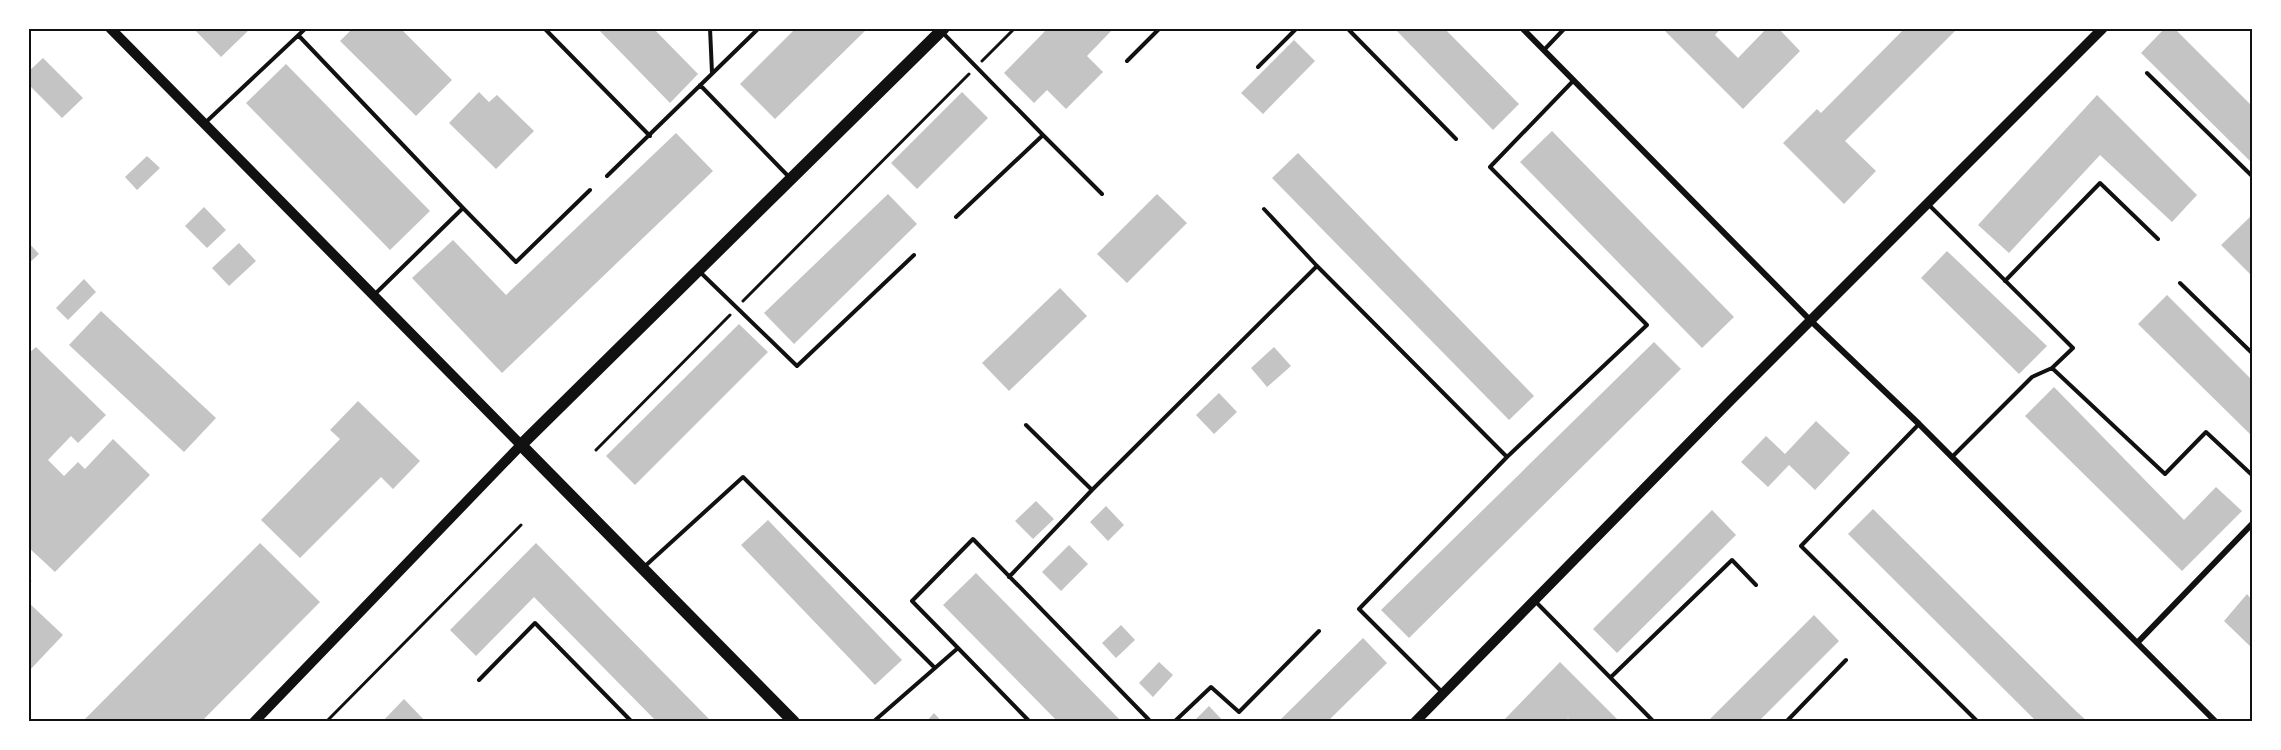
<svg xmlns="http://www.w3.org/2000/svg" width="2281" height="750" viewBox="0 0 2281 750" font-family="Mulish,sans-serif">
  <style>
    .building { fill: #c4c4c4 }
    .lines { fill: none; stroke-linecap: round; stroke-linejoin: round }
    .path { stroke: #111; stroke-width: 3 }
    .service { stroke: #111; stroke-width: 4 }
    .minor { stroke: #111; stroke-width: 6 }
    .tertiary { stroke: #111; stroke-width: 10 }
    .secondary { stroke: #111; stroke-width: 12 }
    .rail { stroke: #707070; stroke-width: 4.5 }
    .neatline { fill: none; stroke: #111; stroke-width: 2 }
  </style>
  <rect width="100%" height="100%" fill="#fff"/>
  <path class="building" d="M193 28H251L221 57Z
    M353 28H400L452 80 416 116 340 41Z
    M597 28H653L698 74 670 103Z
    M796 28H868L775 119 740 84Z
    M1048 28H1114L1087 56 1103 72 1066 109 1047 90 1034 103 1004 73Z
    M1394 28H1444L1519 104 1493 130Z
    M1662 28H1721L1715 35 1738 58 1767 28H1778L1800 51 1743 109Z
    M1905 28H1958L1845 141 1876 171 1844 204 1783 143 1817 109 1821 113Z
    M2165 28H2174L2252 106V163L2141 53Z
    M1294 40 1315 61 1263 114 1241 93Z
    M43 58 83 98 62 118 28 84V72Z
    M286 64 430 211 390 250 246 103Z
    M479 92 489 102 497 95 534 131 496 169 449 123Z
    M962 92 988 118 917 189 891 163Z
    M2097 95 2197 195 2172 222 2100 155 2009 253 1978 225Z
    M1552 131 1734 317 1702 348 1520 162Z
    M676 133 713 171 502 373 412 278 453 240 506 295Z
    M1298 153 1534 396 1509 420 1272 178Z
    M147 156 160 168 137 190 125 177Z
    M888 194 917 224 794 344 764 313Z
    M1157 194 1187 223 1127 283 1097 254Z
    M204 207 226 230 207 248 185 226Z
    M2250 217 2252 220V276L2221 245Z
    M28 242 39 254 28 264Z
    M239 243 256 261 229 286 212 268Z
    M1947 251 2047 346 2019 374 1921 278Z
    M84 279 96 292 68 320 56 308Z
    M1060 288 1087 316 1009 391 982 363Z
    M2167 295 2252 380V436L2138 324Z
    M101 311 216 418 184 452 69 345Z
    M739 324 768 352 635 485 606 456Z
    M1654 342 1681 369 1409 638 1381 610Z
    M36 347 106 415 78 443 71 436 48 460 64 476 78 462 85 469 113 439 150 475 55 572 28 547V354Z
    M1274 347 1291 366 1267 387 1251 368Z
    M2054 387 2184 520 2216 487 2242 511 2182 571 2025 416Z
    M1219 393 1237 412 1214 434 1196 415Z
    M358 401 420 461 393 489 381 477 300 558 261 520 340 439 330 430Z
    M1816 421 1850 453 1815 490 1789 465 1768 487 1741 462 1766 436 1785 454Z
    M1036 501 1054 519 1033 539 1015 521Z
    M1106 506 1124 525 1108 541 1090 522Z
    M1873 509 2077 712 2088 722H2037L1848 534Z
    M1712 510 1736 535 1617 653 1593 629Z
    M768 520 902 660 875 685 741 545Z
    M260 543 320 602 201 722H82Z
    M536 543 712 722H657L534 597 476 656 450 630Z
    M1069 545 1088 564 1061 591 1042 572Z
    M976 573 1122 722H1058L943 605Z
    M2247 594 2252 600V648L2224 621Z
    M28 602 63 635 28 672Z
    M1814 615 1839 641 1758 722H1707Z
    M1121 625 1135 640 1116 658 1102 643Z
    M1363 638 1387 663 1327 722H1278Z
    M1159 662 1173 675 1153 697 1139 683Z
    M1560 662 1620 722H1571L1568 718 1565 722H1502Z
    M404 699 426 722H382Z
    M1209 706 1224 722H1193Z
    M934 713 942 722H926Z"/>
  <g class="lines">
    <path class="path" d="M982 61 1015 28
      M743 301 969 74
      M596 450 730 315
      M326 722 521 525"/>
    <path class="service" d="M544 28 650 136
      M710 28 712 73
      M1347 28 1456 139
      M942 32 1043 135 956 217
      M299 36 463 208 374 295
      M1544 50 1565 28
      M1127 61 1160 28
      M1258 67 1297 28
      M2147 73 2252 176
      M700 85 790 178
      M206 122 306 28
      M1043 135 1102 194
      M607 176 759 28
      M1928 204 2073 348 2052 368 2165 474 2206 432 2252 475
      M463 208 516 262 590 190
      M1264 209 1317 266 1507 457
      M700 272 797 366 914 255
      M2005 281 2100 183 2158 239
      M2180 283 2252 353
      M1919 424 1801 546 1978 722
      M1026 425 1092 490
      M1952 457 2032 377 2052 368
      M644 567 743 477 935 668
      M1009 577 1092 490 1317 266
      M1535 601 1654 722
      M958 648 1030 722
      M1611 677 1732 560 1756 585
      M479 680 535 623 632 722
      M1442 692 1359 609 1507 457 1647 325 1490 167 1574 80
      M873 722 958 648 912 601 973 539 1151 722
      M1174 722 1211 687 1239 712 1319 631
      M1786 722 1846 660"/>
    <path class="minor" d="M1522 28 1811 321 1919 424 2216 722
      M2138 642 2252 524"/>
    <path class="tertiary" d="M110 28 521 445 254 722
      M1415 722 1730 401 2103 28"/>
    <path class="secondary" d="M794 722 521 445 944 28"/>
    <path class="rail" d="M28 581H29"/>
  </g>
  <rect width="2281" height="750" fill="none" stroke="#ffffff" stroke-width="60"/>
  <rect x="30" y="30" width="2221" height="690" class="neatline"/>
</svg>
